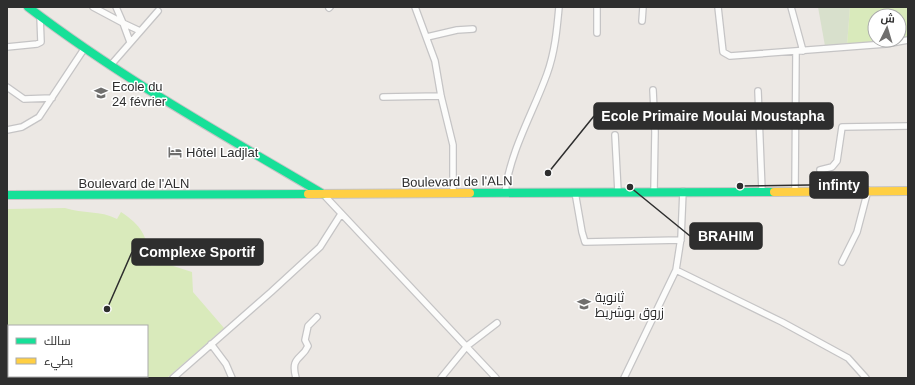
<svg xmlns="http://www.w3.org/2000/svg" width="915" height="385" viewBox="0 0 915 385" font-family="Helvetica,Cairo,sans-serif">
  <style>
    .cemetery { fill: #d8e0cc }
    .pitch { fill: #d9eabb }
    .lines { fill: none; stroke-linecap: round; stroke-linejoin: round }
    .street-casing { stroke: #c5c4c5; stroke-width: 8 }
    .fast-casing { stroke: #c5c4c5; stroke-width: 10 }
    .slow-casing { stroke: #c5c4c5; stroke-width: 10 }
    .street { stroke: #fcfcfb; stroke-width: 5.5 }
    .fast { stroke: #16e098; stroke-width: 8 }
    .slow { stroke: #ffcf43; stroke-width: 8 }
    .labels { text-anchor: middle; stroke-width: 3; stroke-linejoin: round; paint-order: stroke }
    .poi-label { font-size: 13px; fill: #2e2e2e; stroke: #fff; text-anchor: start }
    .street-label { font-size: 13px; fill: #2e2e2e; stroke: #fff }
    .leader { fill: none; stroke: #2e2e2e; stroke-width: 1.5 }
    .callout-dot { fill: #2e2e2e; stroke: #fff; stroke-width: 1.5 }
    .callout { fill: #2e2e2e; stroke: #2e2e2e; stroke-width: 1.5 }
    .callout-label { font-size: 14px; text-anchor: middle; font-weight: bold; fill: #fff }
  </style>
  <rect width="100%" height="100%" fill="#ece8e4"/>
  <path class="cemetery" d="M818 7H850L847 45 825 46Z"/>
  <path class="pitch" d="M850 7H908V37L899 38V16H875V40H884L847 45Z
    M65 208C83 214 100 210 117 219L121 212C145 228 147 238 151 266L167 264 192 272 193 292 224 328 167 378H139L137 376H147V326H9V351L7 350V209Z"/>
  <g class="lines">
    <g class="street-casing">
      <path id="street" d="M93 7 123 23
        M116 7 123 23
        M415 7 435 61 441 96 453 145V193
        M718 7 723 52 730 56 886 44 908 40
        M791 7 803 51
        M329 8 330 7
        M642 21 643 7
        M597 33V7
        M427 37 457 30 473 29
        M130 42 123 23 140 31
        M7 47 37 44 41 42 40 16
        M110 66 158 11
        M7 87 24 99 52 98
        M653 90 655 132 654 191
        M758 91 762 191
        M383 97 441 96
        M7 130 22 127 39 117 84 49
        M615 135 618 192
        M820 170 832 167 837 161 842 127 908 126
        M795 191 796 52
        M575 192 582 232 585 242 681 240
        M505 193C510 151 533 113 547 74 555 52 557 29 559 7
        M323 194 496 378
        M842 262 857 232 868 190
        M676 270 782 322 848 358 866 378
        M211 344 226 364 232 378
        M173 378 271 292 320 247 341 214
        M296 378C290 356 302 360 308 346L305 340 308 326 317 317
        M441 378 467 346 497 323
        M624 378 676 270 681 238 683 191"/>
    </g>
    <g class="fast-casing">
      <path id="fast" d="M28 7C121 78 223 135 323 194
        M470 193 774 192
        M7 195 308 194"/>
    </g>
    <g class="slow-casing">
      <path id="slow" d="M774 192 908 191
        M308 194 470 193"/>
    </g>
    <use href="#street" class="street"/>
    <use href="#fast" class="fast"/>
    <use href="#slow" class="slow"/>
  </g>
  <defs>
    <g id="school-bare" transform="scale(1.08)"><path d="M0-5L7-2L0 1L-7-2ZM-4 1L0 2.5L4 1V4Q0 6-4 4Z" fill="#706f6e" stroke="#fff" stroke-width="2.5" paint-order="stroke"/></g>
    <g id="hotel-bare" transform="scale(1.08)"><path d="M-6-4.5h1.5V1H6V5H4.5V3h-9V5H-6ZM-4 0a1.8 1.8 0 1 1 3.6 0ZM.5 0V-2.5h3Q6-2.5 6 0Z" fill="#706f6e" stroke="#fff" stroke-width="2.5" paint-order="stroke"/></g>
  </defs>
  <g fill-rule="evenodd">
    <use href="#school-bare" x="101" y="93"/>
    <use href="#hotel-bare" x="175" y="152"/>
    <use href="#school-bare" x="584" y="304"/>
  </g>
  <g class="labels">
    <g class="poi-label">
      <text x="112" y="91">Ecole du<tspan x="112" dy="15">24 février</tspan></text>
      <text x="186" y="157">Hôtel Ladjlat</text>
      <text x="595" y="302">ثانوية<tspan x="595" dy="15">زروق بوشريط</tspan></text>
    </g>
    <g class="street-label">
      <text transform="translate(457 181) rotate(-1)" y="5">Boulevard de l'ALN</text>
      <text x="134" y="188">Boulevard de l'ALN</text>
    </g>
  </g>
  <path class="leader" d="M548 173L594 116M740 186L810 185M630 187L690 236M107 309L132 252"/>
  <g class="callout-dot">
    <circle cx="548" cy="173" r="4"/>
    <circle cx="740" cy="186" r="4"/>
    <circle cx="630" cy="187" r="4"/>
    <circle cx="107" cy="309" r="4"/>
  </g>
  <g class="callout">
    <rect x="594" y="103" width="239" height="26" rx="4"/>
    <rect x="810" y="172" width="58" height="26" rx="4"/>
    <rect x="690" y="223" width="72" height="26" rx="4"/>
    <rect x="132" y="239" width="131" height="26" rx="4"/>
  </g>
  <g class="callout-label">
    <text x="713" y="121">Ecole Primaire Moulai Moustapha</text>
    <text x="839" y="190">infinty</text>
    <text x="726" y="241">BRAHIM</text>
    <text x="197" y="257">Complexe Sportif</text>
  </g>
  <rect width="915" height="385" fill="none" stroke="#2e2e2e" stroke-width="16"/>
  <rect x="8" y="325" width="140" height="52" fill="#ffffff" stroke="#ababab"/>
  <rect x="16" y="338" width="20" height="6" fill="#16e098" stroke="#ababab"/>
  <text x="44" y="345" font-size="12" fill="#2e2e2e">سالك</text>
  <rect x="16" y="358" width="20" height="6" fill="#ffcf43" stroke="#ababab"/>
  <text x="44" y="365" font-size="12" fill="#2e2e2e">بطيء</text>
  <g transform="translate(887 28) rotate(5)"><circle r="19" fill="#ffffff" stroke="#ababab"/>
  <path d="M0-3L7 15L0 10L-7 15Z" fill="#706f6e"/>
  <text y="-6" font-size="11" font-weight="bold" text-anchor="middle" fill="#2e2e2e">ش</text>
  </g>
</svg>
